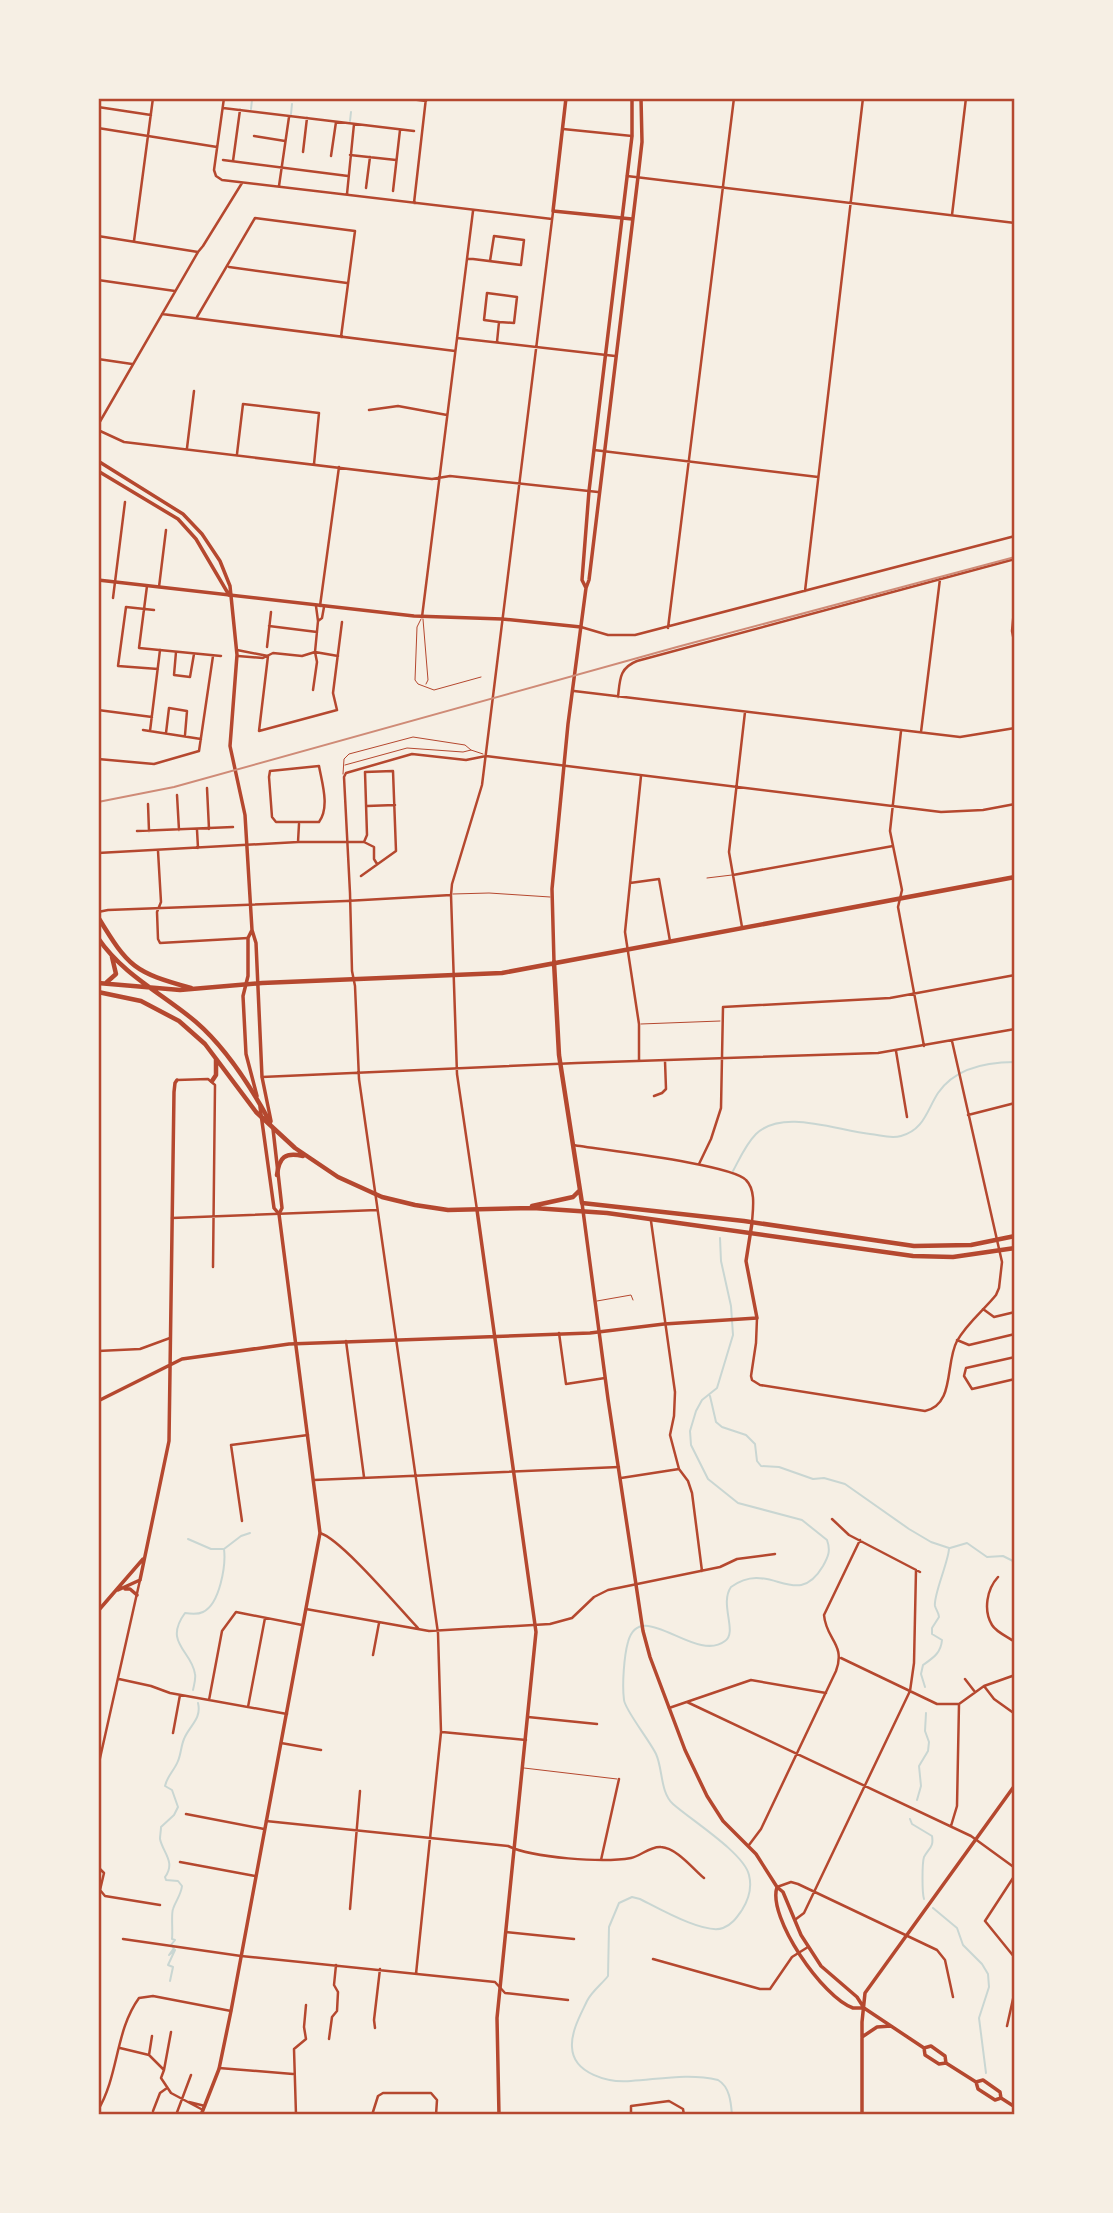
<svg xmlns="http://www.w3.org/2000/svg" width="1113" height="2213" viewBox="0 0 1113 2213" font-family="Figtree,sans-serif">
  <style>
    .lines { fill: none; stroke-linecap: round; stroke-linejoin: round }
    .stream { stroke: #c9d6d2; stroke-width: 2 }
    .service { stroke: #b5482f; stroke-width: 1 }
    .minor { stroke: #b5482f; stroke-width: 2.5 }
    .tertiary { stroke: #b5482f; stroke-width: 3.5 }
    .secondary { stroke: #b5482f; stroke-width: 3.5 }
    .primary { stroke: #b5482f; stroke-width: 4.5 }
    .rail { stroke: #cf8b77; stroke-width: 2 }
    .neatline { fill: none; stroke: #b5482f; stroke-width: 2.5 }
  </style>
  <rect width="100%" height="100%" fill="#f6efe4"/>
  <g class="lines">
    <path class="stream" d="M249 99 252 100 251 109
      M291 114 292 104
      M350 121 351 112
      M733 1171C740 1158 746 1144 756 1134 783 1108 838 1131 870 1134 881 1135 890 1139 901 1136 924 1130 927 1110 938 1093 955 1068 987 1062 1015 1062
      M720 1238 721 1261 731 1306 733 1335 717 1388 702 1400 696 1411 690 1431 691 1445 708 1479 738 1503 802 1520 827 1540C831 1551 828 1557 823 1566 796 1612 770 1558 731 1587 719 1604 738 1632 725 1641 695 1664 640 1596 628 1642 624 1656 622 1685 624 1700 625 1710 650 1741 656 1754 663 1769 660 1792 673 1804 691 1820 744 1853 749 1875 752 1887 749 1899 742 1910 737 1917 732 1925 723 1928 705 1935 658 1908 640 1899L632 1897 619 1903 609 1927 608 1976C602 1984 592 1991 587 2001 581 2014 571 2031 572 2047 573 2074 609 2083 631 2081 661 2079 689 2073 718 2080 730 2087 731 2103 732 2115
      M710 1396 716 1422 722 1427 746 1435 755 1444 757 1461 761 1466 779 1467 813 1479 824 1478 845 1484 909 1529 931 1542 949 1548
      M188 1539 211 1549H223
      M950 1548 967 1543 987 1557 1003 1556 1015 1562
      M925 1687 921 1674 923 1665C933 1658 941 1653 942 1640L932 1634V1628L939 1617C939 1613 936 1610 935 1606 933 1596 948 1563 949 1549
      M193 1690C194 1685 196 1679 195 1674 192 1651 163 1643 185 1613 191 1614 197 1615 203 1612 220 1604 226 1565 224 1549L241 1536 250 1533
      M917 1800 921 1786 919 1766 928 1751 929 1742 925 1731 926 1713
      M910 1819 912 1824 932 1836C934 1847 929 1848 924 1857 922 1863 922 1893 924 1899
      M933 1908 957 1928 963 1945 982 1964 988 1974 989 1987 979 2018 986 2073
      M170 1981 173 1967 168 1965 175 1950 169 1955 174 1948 171 1945 175 1940 172 1939C173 1931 171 1914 173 1909 176 1900 181 1895 182 1886L178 1881 166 1880 165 1877C176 1862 163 1853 160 1839 160 1835 161 1831 161 1827L174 1815 178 1807 172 1790 165 1786C167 1776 174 1771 178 1761 181 1754 181 1746 184 1739 189 1726 202 1719 198 1703"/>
    <path class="service" d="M421 619 417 627 415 680 418 684 434 690 481 677
      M423 619 428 680 426 684
      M345 765 407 748 463 752 471 750 483 754
      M343 774 344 759 349 754 413 737 465 745 471 750
      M707 878 732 875
      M453 894 489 893 550 897
      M641 1024 720 1021
      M597 1301 631 1295 633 1300
      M524 1768 617 1779"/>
    <path class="minor" d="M224 98 214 170 216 176 222 180 552 219
      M403 98 426 101
      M98 107 151 115
      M223 108 414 131
      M98 128 217 147
      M563 129 632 136
      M254 136 285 141
      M303 152 307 118
      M350 155 396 160
      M331 156 336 122
      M223 160 348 176
      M233 161 240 110
      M627 176 1015 223
      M279 186 289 117
      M366 188 370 157
      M393 191 400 130
      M347 194 354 124
      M414 203 426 98
      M952 215 966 98
      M98 236 198 252
      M134 241 153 98
      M467 259H473L521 265 524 240 494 236 490 261
      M229 267 347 283
      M98 280 175 291
      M162 314 455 351
      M197 317 255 218 355 231 341 337
      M457 338 615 356
      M497 342 499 322 514 323 517 297 487 293 484 320 499 322
      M98 359 132 364
      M369 410 398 406 447 415
      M98 425 198 252 203 246 242 183
      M98 430 124 442 432 479 450 476 598 492
      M187 448 194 391
      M594 450 818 477
      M237 454 243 404 319 413 314 464
      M147 586 139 648 221 656
      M159 587 166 530
      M805 591 863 98
      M113 598 125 502
      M1015 599 1012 631 1015 646
      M320 606 339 467
      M154 610 126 607 118 666 158 669
      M422 617 473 211
      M318 621 322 618 324 607
      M269 626 317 632
      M581 627 608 635H635L1015 536
      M668 628 734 98
      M267 647 271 612
      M237 650 268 656
      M176 652 174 675 190 677 194 654
      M238 656 263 658 273 653 302 656 315 652 338 656
      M268 656 259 731 337 710 333 693 342 622
      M313 690 317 662 315 652 318 621 316 606
      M574 691 960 737 1015 728
      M618 697C620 680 619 668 637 661L1015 559
      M98 710 152 717
      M143 730 201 739
      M150 731 160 650
      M901 731 890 831 902 890 898 907 924 1046
      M921 732 940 579
      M166 733 169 708 187 711 185 735
      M98 759 154 764 199 751 213 656
      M319 766C322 783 330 807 319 822H276L272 817 269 777 270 771Z
      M207 788 209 829
      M177 795 179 830
      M148 804 149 831
      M367 806 395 805
      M197 830 198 848
      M137 831 233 827
      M298 842 299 824
      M158 851 161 902 157 912 158 939 160 943 248 938
      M98 853 298 842H364L374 847V859L377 864
      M733 875 893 846
      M361 876 396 851 393 771 365 772 367 835 364 842
      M630 883 659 879 670 941
      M98 912 108 910 346 901 451 895
      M742 927 729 852 745 712
      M896 1051 907 1117
      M639 1061V1024L625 932 641 776
      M262 1077 577 1063 878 1053 1015 1029
      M177 1080 208 1079 215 1085 213 1267
      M654 1096 662 1093 666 1089 665 1061
      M968 1115 1015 1103
      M573 1145C602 1150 731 1164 746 1180 756 1190 753 1209 752 1222
      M699 1164 711 1139 721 1108 723 1007 890 998 1015 975
      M477 1210 457 1074 451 895 452 884 482 785 553 212
      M172 1218 377 1210
      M651 1221 675 1392 674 1416 670 1435 679 1469 688 1481 692 1493 702 1571
      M983 1309 994 1317 1015 1312
      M757 1318 756 1343 751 1376 752 1380 760 1385 925 1411C955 1405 945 1363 957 1341 967 1323 983 1311 996 1295L999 1288 1002 1262 952 1041
      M559 1333 566 1384 605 1378
      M957 1340 969 1345 1015 1334
      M346 1341 364 1477
      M98 1351 140 1349 170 1338
      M1015 1357 966 1368 964 1376 972 1389 1015 1379
      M621 1478 679 1469
      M314 1480 619 1467
      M832 1519 849 1535 920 1572
      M242 1521 231 1445 308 1435
      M320 1533C341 1539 399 1608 418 1628
      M998 1577C987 1589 983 1610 992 1625 996 1632 1008 1637 1015 1642
      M306 1609 429 1631 550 1624 572 1618 594 1597 608 1590 720 1567 737 1559 775 1554
      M373 1655 379 1623
      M841 1658 937 1704H959
      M119 1679 151 1686 170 1693 287 1714
      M965 1679 975 1692
      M984 1686 994 1699 1015 1714
      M209 1700 222 1631 236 1612 302 1625
      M687 1702 971 1836 1015 1868
      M959 1704 984 1686 1015 1675
      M248 1707 265 1618
      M669 1708 751 1680 826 1693
      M528 1717 597 1724
      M442 1732 526 1740
      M173 1733 180 1695
      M281 1743 321 1750
      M98 1767 140 1580
      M186 1814 264 1829
      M266 1821 508 1846C533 1858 603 1863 631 1858 641 1856 650 1846 661 1847 677 1848 693 1869 704 1878
      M951 1826 957 1806 959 1704
      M749 1845 761 1829 836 1671C846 1644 826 1640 824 1615L860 1540
      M601 1860 619 1779
      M180 1862 255 1876
      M98 1867 104 1873 100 1890 105 1896 160 1905
      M1015 1875 985 1921 1015 1958
      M777 1887 791 1882 798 1884 937 1950 945 1960 953 1997
      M350 1909 360 1791
      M796 1919 804 1913 910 1691 914 1663 916 1570
      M506 1932 574 1939
      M123 1939 241 1956 495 1982 505 1993 568 2000
      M653 1959 760 1989H770L792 1957 808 1947
      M416 1974 441 1732 438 1633 359 1079 355 986 352 971 350 893 344 777 346 773 412 754 466 760 486 756 941 812 983 810 1015 804
      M1007 2026 1015 1990
      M375 2028 374 2020 380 1969
      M329 2039 332 2017 337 2011 338 1992 334 1985 336 1965
      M120 2048 149 2055 164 2070 161 2078 171 2093 203 2110
      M149 2055 152 2036
      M219 2068 293 2074
      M164 2070 171 2032
      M189 2102 205 2106
      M98 2110C119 2075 115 2031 139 1998L153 1996 231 2011
      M153 2111 160 2093 167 2088
      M176 2115 191 2075
      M296 2115 294 2049 306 2039 304 2027 306 2005
      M372 2115 378 2096 383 2093H431L437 2100 436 2115
      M631 2115V2106L669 2101 683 2109 684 2115"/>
    <path class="tertiary" d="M566 98 553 211 632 219
      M98 580 414 616 502 619 581 627
      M477 1210 536 1632 497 2018 499 2115
      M98 1401 182 1359 289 1344 590 1333 664 1324 757 1318 746 1261 752 1223
      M140 1580 169 1441 174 1092 175 1083 177 1080
      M125 1589H130L137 1595
      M118 1590 140 1580
      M98 1611 143 1559"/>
    <path class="secondary" d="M98 461 183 514 202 534 220 561 230 586 237 655 230 746 245 815 252 930 256 943 262 1077 271 1121
      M98 471 178 519 196 539 229 595
      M586 588 582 580 589 491 632 136V98
      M252 930 248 938V976L243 996 246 1054 257 1096
      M554 962 552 889 568 724 586 588 589 580 638 177 642 142 641 98
      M273 1129 282 1208 279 1214
      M582 1203 608 1399 643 1631 650 1657 685 1750 707 1796 723 1821 756 1854 777 1887 783 1892 801 1935 821 1966 857 1997 864 2008 924 2048 925 2055 939 2064 946 2063 976 2082 978 2089 995 2100 1001 2098 1015 2107
      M777 1887C767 1917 823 1998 853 2008 854 2008 862 2008 864 2008
      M862 2037 877 2027 891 2026
      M924 2048 931 2046 945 2056 946 2063
      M976 2082 983 2080 1000 2092 1001 2098
      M201 2115 219 2069 231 2011 320 1533 279 1214 274 1208 260 1107
      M862 2115V2022L865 1993 1015 1785"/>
    <path class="primary" d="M98 917C129 968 134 972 191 988
      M98 938C123 975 163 994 196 1022 225 1047 252 1089 270 1122
      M554 962 559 1055 582 1203 744 1221 914 1246 971 1245 1015 1236
      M107 982 116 974 112 957
      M98 983 180 990 262 983 502 973 1015 877
      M98 992 141 1001 179 1021 205 1044 256 1112 295 1148 338 1177 382 1197 415 1205 448 1210 533 1208 607 1213 913 1256 953 1257 1015 1248
      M212 1081 216 1075V1059
      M277 1175C279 1157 285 1152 303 1156
      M532 1206 573 1197 579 1191"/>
    <path class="rail" d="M98 802 174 787 677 647 1015 557"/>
  </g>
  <rect width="1113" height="2213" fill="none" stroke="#f6efe4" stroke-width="200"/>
  <rect x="100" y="100" width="913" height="2013" class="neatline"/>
</svg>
